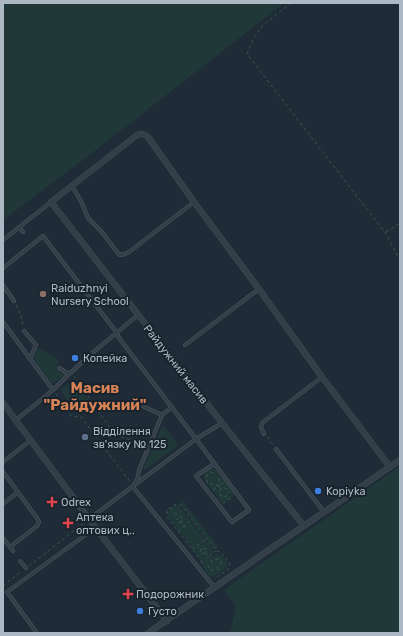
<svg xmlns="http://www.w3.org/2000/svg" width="403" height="636" viewBox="0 0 403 636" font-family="Rubik,sans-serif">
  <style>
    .green { fill: #213839 }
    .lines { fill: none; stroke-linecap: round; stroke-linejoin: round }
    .lane-casing { stroke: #505b66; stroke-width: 4 }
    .street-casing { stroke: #505b66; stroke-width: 6 }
    .path { stroke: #3c5453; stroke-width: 1; stroke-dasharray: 3 3; stroke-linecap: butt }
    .lane { stroke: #333e48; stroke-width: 3 }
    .street { stroke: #333e48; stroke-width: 5.5 }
    .education-dot { fill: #8d6e63; stroke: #18232d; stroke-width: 1.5 }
    .shop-dot { fill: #3f7fe0; stroke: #18232d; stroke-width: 1.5 }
    .service-dot { fill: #5c6f8a; stroke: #18232d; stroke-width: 1.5 }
    .health-dot { fill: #e0444e; stroke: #18232d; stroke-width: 1.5 }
    .labels { text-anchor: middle; stroke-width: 4; stroke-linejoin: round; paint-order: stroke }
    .poi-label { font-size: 11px; fill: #adb8c5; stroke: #18232d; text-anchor: start }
    .street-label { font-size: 11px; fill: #adb8c5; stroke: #18232d }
    .district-label { font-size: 15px; font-weight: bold; fill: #d78356; stroke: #18232d }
  </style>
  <rect width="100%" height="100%" fill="#1f2c38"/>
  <path class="green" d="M3 3H284L87 157 3 220Z
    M37 347 59 360 55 369 65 375 52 384 33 358Z
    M73 380 92 404 79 415 60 390Z
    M163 425 177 443 176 447 145 470 143 468Z
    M400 466V633H230L236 606 224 590Z
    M211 469H215L234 492V496L224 503 221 502 204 479V474Z
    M182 500 218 547 215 550 179 502Z
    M175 506 180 507 215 552 202 561 168 516V511Z
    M215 554H220L228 563 227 567 213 577H210L202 567 203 562Z"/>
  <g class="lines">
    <g class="lane-casing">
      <path id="lane" d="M72 186 81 201 88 218 101 231 117 252 120 255 125 254 129 252 194 202
        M19 227 23 232
        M3 240 51 202
        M3 268 43 236 117 333 119 338 196 439 249 510 232 522 196 476 214 464
        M3 285 14 301
        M3 322 53 390
        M24 331 36 345 30 358
        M185 345 259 289
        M59 368 69 374
        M162 415 172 407
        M16 420 53 390 69 374 97 349 138 315
        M264 434 261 427 262 423 322 377
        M276 449 324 512
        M3 462 31 440
        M3 472 37 518 39 522 37 526 10 547
        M134 485 138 477 139 470 162 415 140 405
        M133 487 215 588
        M3 504 18 492
        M89 519 196 439 222 423
        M3 538 13 551
        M20 561 26 568
        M37 633 7 592 95 528"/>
    </g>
    <g class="street-casing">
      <path id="street" d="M3 403 95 527 167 621
        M304 526 222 423 51 202 137 135C142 133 144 134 148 137L194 202 259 289 322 377 390 467
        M148 633 400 460"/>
    </g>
    <path class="path" d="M291 3 263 25 254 37 247 54 376 221 385 232 400 260
      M386 232 400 223
      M16 305 21 315 23 327
      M74 376 115 435 144 444
      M56 394 71 416 81 417 131 483
      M267 437 274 446
      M210 472 216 474
      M207 474V483L219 486
      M221 489 219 486 223 483
      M227 489 225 488 221 489 220 491V495L223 497 227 496 229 493 228 491
      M213 490 219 486V478
      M223 503H224L233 497
      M171 508 178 517
      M181 521 179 523 177 519 180 516 183 520 181 521 186 528
      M178 531 191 520
      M192 549 206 539
      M206 554 207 549 201 548 200 553 206 554 212 561
      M216 559H219L221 562V565L213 570H211L208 567 209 565Z
      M202 562 167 517V510L174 505H181L216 551 221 552 230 564 229 569 214 579
      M202 564V562L216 551
      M29 566 85 522
      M217 568 221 573
      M3 586 22 571"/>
    <use href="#lane" class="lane"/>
    <use href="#street" class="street"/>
  </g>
  <circle class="education-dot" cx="43" cy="294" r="4"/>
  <g class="shop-dot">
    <circle cx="75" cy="358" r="4"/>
    <circle cx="318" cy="491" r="4"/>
    <circle cx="140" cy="611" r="4"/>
  </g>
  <circle class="service-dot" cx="85" cy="437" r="4"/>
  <g class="health-dot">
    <path d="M50 496h4v4h4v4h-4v4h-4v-4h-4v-4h4z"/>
    <path d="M66 517h4v4h4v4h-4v4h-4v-4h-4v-4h4z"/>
    <path d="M126 588h4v4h4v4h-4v4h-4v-4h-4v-4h4z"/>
  </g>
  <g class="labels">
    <g class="poi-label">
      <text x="51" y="292">Raiduzhnyi<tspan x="51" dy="13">Nursery School</tspan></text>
      <text x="83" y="362">Копейка</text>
      <text x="93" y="435">Відділення<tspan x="93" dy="13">зв'язку № 125</tspan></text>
      <text x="326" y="495">Kopiyka</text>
      <text x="61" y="506">Odrex</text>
      <text x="76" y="521">Аптека<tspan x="76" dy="13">оптових ц‥</tspan></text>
      <text x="136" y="598">Подорожник</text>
      <text x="148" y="615">Густо</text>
    </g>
    <g class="street-label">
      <text transform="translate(176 364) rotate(52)" y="4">Райдужний масив</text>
    </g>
    <g class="district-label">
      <text x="95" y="393">Масив<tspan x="95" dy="17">"Райдужний"</tspan></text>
    </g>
  </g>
  <rect width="403" height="636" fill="none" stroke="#adb8c5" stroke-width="8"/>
</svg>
